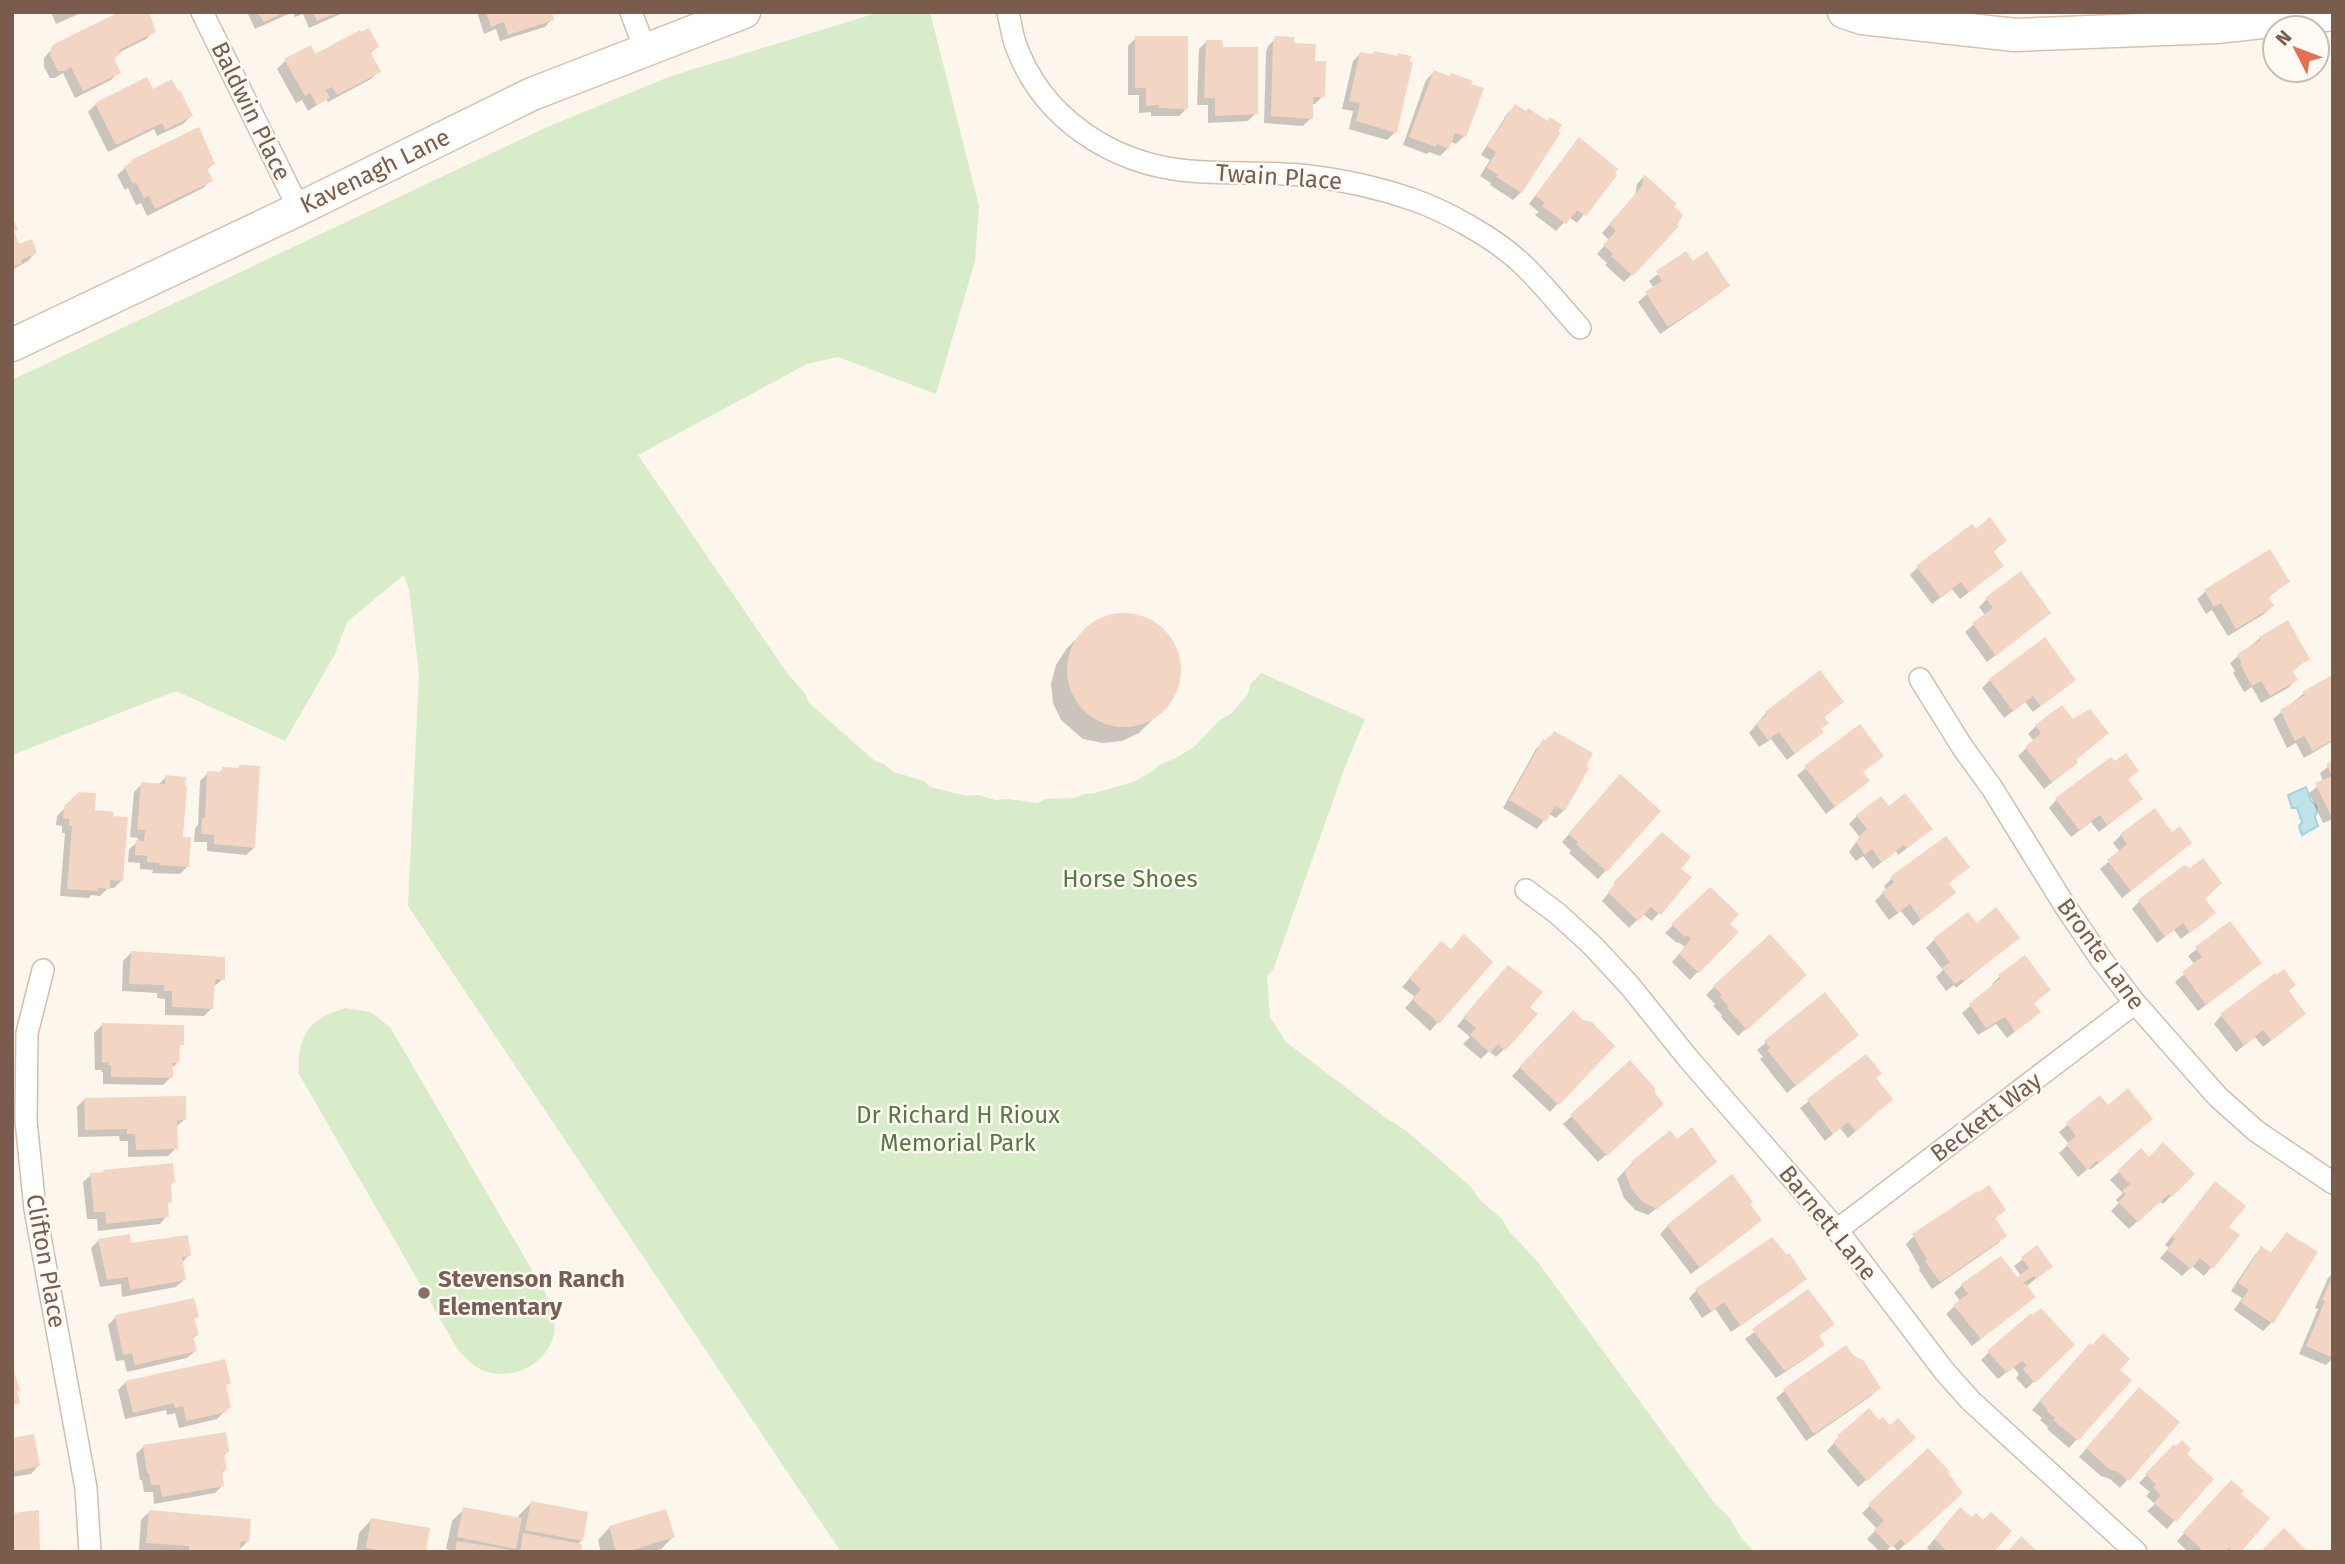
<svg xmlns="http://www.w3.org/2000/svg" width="2345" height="1564" viewBox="0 0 2345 1564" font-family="'Fira Sans',sans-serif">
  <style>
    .green { fill: #d8ecc9 }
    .water { fill: #bfe3e8; stroke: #a5d3da; stroke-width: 2 }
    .shadow { fill: #0003 }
    .building { fill: #f3d5c3 }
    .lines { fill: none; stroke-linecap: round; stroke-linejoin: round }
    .street-casing { stroke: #d1beb0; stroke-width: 24 }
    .secondary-casing { stroke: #d6c0b0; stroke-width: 35 }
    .street { stroke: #fff; stroke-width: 21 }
    .secondary { stroke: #fff; stroke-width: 32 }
    .education-dot { fill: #8d6e63; stroke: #fffaf3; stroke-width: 2.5 }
    .labels { text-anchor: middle; stroke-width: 5; stroke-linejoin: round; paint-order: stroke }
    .street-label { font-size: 24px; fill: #7a5c4d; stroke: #fffaf3 }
    .park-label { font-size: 24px; fill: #537a41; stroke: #fffaf3 }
    .education-label { font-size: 24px; font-weight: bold; fill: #785e54; stroke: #fffaf3; text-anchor: start }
  </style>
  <rect width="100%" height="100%" fill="#fdf6ec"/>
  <path class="green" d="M880 12H930L979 206 975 261 936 394 838 357 807 364 638 455 787 673 806 695 809 703 875 761 884 764 894 772 924 781 930 787 966 796 978 795 996 800 1008 799 1037 803 1046 799 1075 798 1084 794 1095 793 1133 782 1153 771 1159 765 1176 758 1194 747 1220 720 1232 713 1248 694 1250 685 1261 673 1365 719 1345 767 1273 970 1267 976 1270 1017 1286 1042 1386 1118 1408 1132 1470 1186 1480 1200 1502 1219 1509 1231 1537 1261 1716 1505 1729 1517 1742 1539 1755 1552H841L408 906 419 673 409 590 404 575 347 622 335 654 285 741 176 691 12 755V380L545 128 671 76Z
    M346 1008 370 1012 390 1027 550 1301C553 1311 556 1323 554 1334 547 1365 512 1381 484 1371 474 1367 465 1358 458 1350L299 1074C296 1037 310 1017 346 1008Z"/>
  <path class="water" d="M2306 787 2311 801 2316 806 2317 812 2315 817 2318 826 2302 835 2299 826 2302 822 2297 808H2292L2288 795Z"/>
  <path class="shadow" d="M51 12H83L56 24Z
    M247 12H293L255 29Z
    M293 12H345L309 28 303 14 295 17Z
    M477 12H551L552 19 545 27 500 41 496 29 484 34Z
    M154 31 146 39 118 53 113 60 119 72 111 80 75 98 63 73 55 78H50L44 67V58L52 49Z
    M1136 38 1187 108 1179 116H1151V112L1139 113V95H1128V46Z
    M1276 38 1292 45 1314 63 1323 96 1315 104H1311V118L1303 126 1264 123 1266 52 1268 46Z
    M1207 41 1221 48 1256 113 1248 121 1208 123V105H1197L1199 49Z
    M377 47 369 54 379 71 371 79 328 102 326 99 308 111 302 100 296 103 277 69 285 61Z
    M1361 53 1395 132 1387 140 1349 129 1353 111 1342 109 1353 61Z
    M1434 72 1464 136 1456 144 1450 141 1448 148 1440 156 1429 152 1427 154 1403 145 1426 80Z
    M152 91 191 116 183 124 157 136 154 129 108 152 88 112 96 104Z
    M1515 106 1556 131 1521 192 1513 200 1490 185 1491 183 1480 176 1490 160 1481 155 1507 114Z
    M198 129 213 164 206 171 210 181 203 188 147 216 141 203 136 205 128 188 125 190 117 175 132 162Z
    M1572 147 1615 175 1577 223 1569 217 1556 231 1535 215 1539 212 1529 204Z
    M1644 176 1632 274 1624 282 1605 265 1607 263 1597 254 1609 240 1602 233 1635 196 1637 184Z
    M12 220 13 232 18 246 35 253 28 261 12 270Z
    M1686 253 1692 263 1728 285 1720 293 1660 334 1638 302 1654 288 1649 281Z
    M1975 531 2005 541 1992 553 1994 573 1960 599 1952 589 1932 604 1910 575 1918 567Z
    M2269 551 2288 582 2267 598 2272 606 2264 614 2228 636 2212 610 2206 614 2197 599 2205 592Z
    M1987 599 2041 620 1987 662 1965 632 1985 615 1979 607Z
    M1128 615 1147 619 1170 638 1178 655 1180 674 1175 693 1170 702 1139 733 1122 741 1102 743 1083 739 1061 720 1053 703 1051 684 1056 665 1067 648 1091 625 1109 616Z
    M2287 622 2308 659 2291 672 2296 680 2288 688 2261 703 2252 687 2244 692 2233 673 2235 671 2230 663 2260 638Z
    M2331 677 2333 680V741L2304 758 2296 743 2287 748 2273 719 2304 693Z
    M1990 680 2066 687 2033 712 2025 702 2004 718 1982 688Z
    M1842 702 1823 718 1820 730 1821 732 1787 760 1771 739 1759 747 1749 733 1766 713Z
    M2036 726 2076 763 2044 789 2018 756 2034 741 2028 734Z
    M1860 727 1861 773 1867 781 1826 814 1797 775Z
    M1554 733 1564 810 1556 818 1549 814 1537 829 1503 808 1536 749Z
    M2114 763 2137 771 2127 780 2141 799 2099 832 2091 822 2071 837 2049 808 2056 800Z
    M2333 763V819L2323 823 2309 793 2323 782 2320 773Z
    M240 766 254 848 246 855 207 851V842H194L195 828 198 825 200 781 208 773H219L223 769 237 770Z
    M166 777 188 866 180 874 152 873 153 870 140 869V863L128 862 129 849 138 842V838L130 837 134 792 142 784 158 785Z
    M1613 784 1659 811 1598 879 1569 853 1571 851 1562 842Z
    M80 793 93 811 122 880 114 888H108L100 896 91 895 89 898 60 896 65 833H62V826L56 825 57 816Z
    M1889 808 1923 836 1898 855 1896 851 1873 869 1863 856 1856 861 1849 852 1860 837 1849 824 1857 816Z
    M2121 835 2182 850 2122 898 2100 869 2120 852 2113 843Z
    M1645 850 1690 877 1652 921 1643 914 1629 928 1602 901Z
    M1967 867 1948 884 1954 893 1913 926 1901 911 1889 920 1875 901 1886 890 1884 886 1891 879Z
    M1710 889 1728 924 1736 932 1690 980 1672 962 1685 947 1678 942 1677 943 1665 933Z
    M2203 899 2205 920 2181 939 2174 930 2157 943 2132 909 2140 901Z
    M2230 923 2252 970 2198 1011 2175 982 2195 965 2188 956Z
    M1976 925 2018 938 1956 988 1954 985 1946 991 1936 977 1943 970 1926 948 1934 940Z
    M1434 951H1450L1491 962 1430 1031 1405 1008 1415 997 1402 987Z
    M131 953 223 979 213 987 212 1008 204 1016 165 1015V999L157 998V993L122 991 123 961Z
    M1501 975 1527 1007 1504 1049 1496 1057 1489 1051 1481 1059 1463 1044 1470 1037 1457 1026Z
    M2000 976 2049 990 2033 1004 2039 1012 2007 1038 1996 1024 1978 1035 1962 1013 1993 987 1992 984Z
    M1797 983 1738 1036 1721 1017 1722 1015 1713 1006 1715 1004 1706 995 1714 987Z
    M2287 992 2296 1021 2263 1047 2255 1037 2236 1052 2214 1024 2221 1016Z
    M1825 994 1849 1042 1787 1093 1760 1059 1763 1057 1757 1050Z
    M1573 1013 1612 1046 1550 1112 1512 1076Z
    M102 1025 182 1044 178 1048 177 1063 171 1069V1077L163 1085 103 1084V1072H101L102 1070H95L94 1033Z
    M1866 1056 1883 1107 1848 1138 1840 1128 1825 1141 1800 1108Z
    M1630 1063 1654 1111 1598 1162 1563 1124Z
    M2100 1098 2108 1107 2143 1127 2090 1170 2089 1168 2078 1177 2059 1153 2069 1144 2059 1132Z
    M85 1099 185 1119 176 1127V1148L168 1156 128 1157V1141H120L119 1136 78 1137 77 1107Z
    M2141 1151 2149 1159 2193 1174 2163 1204 2160 1201 2129 1229 2111 1211 2119 1203 2116 1200 2123 1193 2110 1180Z
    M1632 1163 1707 1169 1648 1215 1635 1210 1624 1198 1617 1179Z
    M104 1171 173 1182 169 1186 170 1201 167 1205V1216L160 1224 98 1231 97 1219H87L83 1182 91 1175 102 1174Z
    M2208 1191 2227 1227 2237 1236 2204 1276 2192 1266 2182 1276 2160 1258 2169 1248 2165 1245Z
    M1748 1204 1752 1228 1691 1274 1660 1234 1668 1226Z
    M2004 1210 1994 1219 2005 1236 1997 1244 1932 1289 1919 1270 1920 1268 1906 1244 1914 1236Z
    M2286 1234 2316 1253 2271 1323 2263 1331 2234 1310 2242 1298 2231 1291 2254 1256 2261 1248 2270 1254Z
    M99 1240 189 1255 181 1264 184 1280 176 1287 122 1297 121 1284 100 1287 91 1248Z
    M2037 1248 2051 1266 2026 1287 2033 1297 1972 1346 1946 1314 1960 1301 1954 1293 1962 1285 2016 1280 2021 1276 2014 1266Z
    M2333 1273V1358L2326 1365 2299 1354 2318 1309 2315 1308 2328 1278Z
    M1804 1278 1797 1286 1731 1332 1715 1309 1702 1318 1689 1298 1697 1290Z
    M1808 1292 1817 1337 1823 1345 1815 1352 1776 1378 1745 1339Z
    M197 1316 193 1320 197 1335 192 1339 195 1351 187 1358 127 1372 124 1360 116 1361 108 1325 116 1317Z
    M2003 1339 2073 1345 2026 1389 2016 1378 2019 1374 2013 1367 1998 1379 1981 1360Z
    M1846 1347 1879 1388 1871 1396 1806 1441 1776 1398 1784 1391Z
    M2082 1353 2118 1371 2129 1381 2069 1448 2047 1429 2048 1427 2040 1420 2042 1418 2032 1410Z
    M126 1382 229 1383 224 1387 229 1407 217 1419 179 1428 175 1413 167 1415 166 1410 125 1419 118 1390Z
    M2131 1397 2178 1422 2120 1488 2110 1479 2101 1476 2079 1457Z
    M1839 1437 1906 1445 1858 1487 1827 1451Z
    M12 1440 38 1466 31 1474 12 1477Z
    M144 1446 227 1452 223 1456 225 1470 221 1474 223 1485 215 1493 154 1504 153 1492H144L142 1480H140L136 1454Z
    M2174 1446 2212 1479 2167 1529 2147 1511 2155 1504 2146 1496 2150 1492 2139 1483Z
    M1928 1451 1953 1500 1898 1551 1892 1545 1885 1552H1880L1867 1539 1877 1529 1862 1513Z
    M2224 1490 2239 1552H2188L2177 1541Z
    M531 1503 582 1540 577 1545 579 1552H448L450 1550 446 1549 452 1521 464 1509 518 1519 519 1515Z
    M149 1512 248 1541 240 1549H237V1552L139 1550 141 1520Z
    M1952 1517 1992 1552H1932L1927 1548Z
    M371 1520 425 1552H356L359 1533Z
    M610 1527 673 1537 661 1549 652 1552H601L598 1540Z"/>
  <path class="building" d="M119 12H149L156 32 119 50 121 54 114 58 121 73 83 91 71 67 65 71H58L50 55 51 48 54 44Z
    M257 12H286L264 22Z
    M313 12H338L317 21Z
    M486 12H552L554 20 508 35 504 22 491 27Z
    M369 28 379 47 370 51 381 72 337 95 332 87 326 90 330 98 317 105 310 93 305 96 284 59 311 45 315 54 360 30 361 32Z
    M1135 36H1188V109L1159 108V105L1146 106V88H1135Z
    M1275 36 1294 37V43L1316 44 1315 61H1326L1325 97H1313V119L1271 116 1273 42Z
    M1206 40H1222L1223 47H1258V114L1215 116V98H1204Z
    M1374 51 1397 56 1398 53 1411 56 1410 62H1413L1397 133 1356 121 1360 103 1349 101 1360 52 1373 54Z
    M1434 70 1449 76 1451 73 1473 81 1471 84 1484 88 1466 137 1455 133 1449 149 1437 144 1436 147 1409 137Z
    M147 77 153 89 172 79 178 91 180 90 193 116 165 130 162 123 116 145 95 103Z
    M1515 104 1526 111 1528 108 1548 121 1550 117 1562 125 1558 131 1561 132 1522 193 1496 177 1498 175 1487 168 1496 152 1487 146Z
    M199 127 215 164 207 168 213 181 155 209 149 196 144 198 136 182 133 184 124 166 132 162 131 160Z
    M1579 137 1618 169 1615 173 1617 175 1586 216 1577 210 1566 224 1542 206 1545 203 1535 196Z
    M1644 174 1677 204 1674 206 1683 215 1677 225 1679 226 1633 276 1611 256 1613 254 1603 245 1616 231 1609 224 1642 186Z
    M12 216 18 230 14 231 19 244 32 239 37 253 21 260 22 263 12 267Z
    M1686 251 1693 261 1707 251 1730 286 1668 327 1645 292 1662 281 1656 271Z
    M1990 517 2007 541 1993 551 2004 566 1969 592 1961 582 1940 597 1916 566 1972 524 1976 529Z
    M2270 549 2290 582 2268 596 2274 606 2236 629 2221 603 2214 607 2204 590Z
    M2021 571 2051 613 1996 656 1972 623 1993 608 1985 598Z
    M1067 670a57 57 0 1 1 114 0a57 57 0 1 1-114 0Z
    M2288 620 2310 659 2292 670 2298 680 2270 696 2261 681 2252 686 2240 664 2242 663 2237 654 2261 640 2259 637Z
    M2045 637 2076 680 2041 706 2033 696 2013 711 1989 679Z
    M1820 670 1844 702 1824 717 1829 723 1821 729 1824 732 1795 754 1779 732 1768 740 1756 724 1767 715 1765 712Z
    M2332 675 2333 740 2313 751 2304 736 2295 741 2280 710 2305 695 2302 692Z
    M2062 705 2073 719 2090 709 2109 733 2076 760 2078 763 2052 782 2025 747 2041 733 2035 725Z
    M1860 724 1884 756 1863 772 1870 781 1835 807 1804 766Z
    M1554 731 1593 753 1586 766 1589 768 1565 811 1555 806 1546 822 1509 800 1543 739 1546 741 1547 738 1549 739Z
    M2126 753 2139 771 2128 779 2143 799 2107 825 2100 815 2079 830 2055 798 2111 757 2115 761Z
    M2333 761V820L2315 783 2332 776 2326 764Z
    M240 765 260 766 255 848 214 844V835L201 834 202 818H205L207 771 222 772V767L239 768Z
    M1620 774 1661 811 1607 872 1576 844 1578 842 1568 834Z
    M165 775 186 777 185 787 187 786 183 837H191L189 867 159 865 160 863 147 862V856L135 855 136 840 144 841 145 830H137L141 782 165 784Z
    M79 792 96 793 95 810 114 812 113 816 128 817 123 881 110 880V889L98 888V891L67 889 72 826H69V819L63 818 64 806Z
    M1905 793 1933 829 1907 848 1904 845 1881 862 1872 849 1865 855 1856 842 1861 838 1859 836 1867 829 1856 815 1881 796 1889 806Z
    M2155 808 2172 832 2180 826 2192 843 2131 891 2107 860 2127 844 2120 834Z
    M1662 832 1691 857 1681 869 1692 877 1661 915 1651 907 1638 921 1608 892 1615 884 1613 883Z
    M1946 836 1970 867 1949 883 1956 893 1921 920 1910 904 1898 913 1882 892 1894 882 1890 877Z
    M2203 858 2222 883 2205 899 2216 913 2190 933 2183 923 2165 937 2138 900 2184 865 2190 868Z
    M1710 887 1739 914 1730 924 1739 932 1699 973 1679 954 1691 939 1687 935 1685 937 1671 924Z
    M1996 907 2020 938 1964 981 1962 979 1955 984 1942 968 1950 962 1933 939 1968 912 1977 923Z
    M2230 921 2262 963 2206 1005 2182 972 2202 957 2195 947Z
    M1464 934 1493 962 1439 1024 1412 999 1421 989 1409 978 1441 941 1451 949Z
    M1770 934 1807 975 1747 1030 1727 1008 1729 1007 1720 997 1722 995 1713 986Z
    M131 951 225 957V980L216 979 215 982 213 1009 172 1007V991H164V985L129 984Z
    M2025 955 2051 990 2034 1003 2041 1012 2015 1032 2005 1017 1986 1028 1969 1004 2001 978 1998 975Z
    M1508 965 1543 992 1530 1007 1538 1014 1505 1051 1498 1044 1490 1053 1470 1035 1476 1028 1463 1017Z
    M2284 969 2296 985 2289 991 2306 1014 2271 1040 2263 1030 2244 1045 2220 1014 2275 973 2276 975Z
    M1825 992 1859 1035 1796 1086 1767 1050 1770 1048 1764 1041Z
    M1573 1010 1583 1020 1592 1022 1615 1046 1559 1105 1519 1067Z
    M102 1023 184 1025V1045H180L179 1063H173V1078L111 1077V1065H108L109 1062 102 1063Z
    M1866 1054 1882 1073 1876 1078 1893 1099 1856 1131 1848 1122 1833 1134 1807 1099Z
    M1630 1060 1655 1088V1093L1664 1104 1607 1156 1570 1115Z
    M2128 1088 2153 1119 2099 1163 2097 1161 2087 1170 2066 1144 2076 1136 2066 1123 2100 1095 2108 1105Z
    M186 1096V1119L177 1121 178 1149 136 1150 135 1134H127V1129L85 1130 84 1098Z
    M1692 1127 1717 1162 1657 1209 1643 1202 1632 1190 1624 1170 1633 1164 1631 1162 1670 1130 1677 1139Z
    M2163 1142 2195 1174 2172 1197 2169 1194 2138 1222 2118 1202 2126 1194 2122 1191 2130 1184 2117 1171 2141 1148 2149 1157Z
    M173 1163 175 1183H171L172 1202 168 1203 169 1217 106 1224 105 1212H94L90 1173 104 1172 103 1170Z
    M1732 1174 1753 1202 1750 1204 1762 1220 1700 1268 1667 1225Z
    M2215 1181 2246 1206 2229 1227 2240 1235 2213 1269 2200 1258 2191 1269 2167 1250 2175 1239 2172 1236Z
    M1989 1185 2006 1210 1995 1218 2007 1236 1940 1282 1925 1261 1927 1259 1912 1234 1977 1191 1978 1193Z
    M2286 1232 2318 1252 2273 1324 2240 1302 2249 1290 2238 1283 2261 1246 2272 1253Z
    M130 1234 131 1243 188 1235 191 1256 182 1257 186 1280 130 1290 128 1277 107 1280 98 1239Z
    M1772 1237 1787 1255 1789 1253 1807 1279 1740 1325 1724 1302 1711 1311 1695 1289Z
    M2037 1245 2053 1267 2036 1279 2034 1276 2022 1284H2026L2036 1297 1981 1339 1953 1305 1968 1294 1961 1284 2001 1256 2017 1277 2029 1268 2021 1257Z
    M2333 1274V1358L2306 1346 2325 1301 2322 1300Z
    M1808 1289 1835 1324 1819 1336 1825 1345 1785 1371 1752 1329Z
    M194 1298 199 1317 194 1318 199 1335 193 1336 197 1351 135 1365 132 1353 123 1355 115 1315Z
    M2041 1308 2075 1345 2035 1383 2023 1369 2026 1365 2022 1361 2007 1373 1987 1351 2031 1313 2033 1315Z
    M2103 1333 2130 1359 2120 1370 2132 1380 2078 1441 2053 1420 2055 1418 2047 1411 2048 1410 2039 1401 2090 1343 2092 1345Z
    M1846 1345 1854 1356 1863 1360 1881 1388 1814 1434 1783 1389Z
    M225 1359 231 1383 226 1385 231 1407 226 1409 227 1412 186 1421 183 1406 175 1408 174 1403 133 1413 125 1381Z
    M12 1363 20 1391H17L20 1403 12 1405Z
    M2139 1387 2180 1422 2129 1481 2118 1472 2109 1469 2086 1448Z
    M1869 1408 1879 1420 1883 1417 1890 1425 1898 1418 1916 1438 1867 1481 1833 1442 1839 1437 1837 1436Z
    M226 1432 229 1452 224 1453 227 1470 222 1471 224 1486 162 1497 160 1485H151L149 1473H147L143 1445Z
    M34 1434 40 1466 12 1472V1438Z
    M2182 1440 2191 1449 2187 1454 2214 1479 2176 1522 2154 1503 2161 1495 2153 1487 2156 1484 2145 1474 2174 1444 2176 1446Z
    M1928 1448 1950 1472 1948 1474 1955 1481 1954 1482 1963 1493 1906 1545 1901 1539 1891 1548 1874 1530 1884 1521 1868 1504Z
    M2231 1480 2244 1491 2241 1494 2270 1518 2241 1552H2233L2229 1548 2225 1552H2204L2183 1532Z
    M531 1501 588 1512 583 1541 525 1530Z
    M463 1507 522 1518 516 1549 457 1537Z
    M1960 1507 1972 1517 1976 1513 1983 1520 1991 1512 2012 1531 1994 1552H1948L1934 1539Z
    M666 1509 675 1537 626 1552H616L609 1526Z
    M39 1510 40 1551 12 1552V1513Z
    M149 1510 251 1519 249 1542 241 1541 239 1552H189V1546L146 1543Z
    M371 1518 430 1528 426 1552H389L366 1548Z
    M2284 1528 2308 1552H2260Z
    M523 1533 582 1544 581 1552H520Z
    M2021 1536 2038 1552H2007Z
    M457 1541 511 1550V1552H455Z"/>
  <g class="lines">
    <g class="street-casing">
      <path id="street" d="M202 12 299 209
        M631 12 645 49
        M1008 12C1010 22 1012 33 1015 43 1041 118 1112 164 1189 171 1226 174 1263 172 1300 175 1339 179 1377 187 1414 200 1446 211 1494 238 1519 261 1541 281 1560 306 1580 328
        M1920 679 1963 748 1992 788 2065 906 2101 959 2135 1003 2217 1096 2256 1131 2333 1183
        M1526 890 1558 914 1593 946 1630 986 1687 1057 1837 1230 1945 1372 1971 1401 2136 1552
        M43 970 27 1033 26 1121 35 1209 86 1488 90 1552
        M1837 1230 2135 1003"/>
    </g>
    <g class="secondary-casing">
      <path id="secondary" d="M1844 12 1862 18 2015 35 2217 27 2333 14
        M12 345 299 209 532 94 744 12"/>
    </g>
    <use href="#street" class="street"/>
    <use href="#secondary" class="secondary"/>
  </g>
  <circle class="education-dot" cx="424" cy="1293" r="7"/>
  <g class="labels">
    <g class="street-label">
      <text transform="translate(251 111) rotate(64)" y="8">Baldwin Place</text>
      <text transform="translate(375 171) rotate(-26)" y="8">Kavenagh Lane</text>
      <text transform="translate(1279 177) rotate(4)" y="8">Twain Place</text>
      <text transform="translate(2101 954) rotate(54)" y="8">Bronte Lane</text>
      <text transform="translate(1986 1117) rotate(-37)" y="8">Beckett Way</text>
      <text transform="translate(1828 1223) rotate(51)" y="8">Barnett Lane</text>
      <text transform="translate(46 1261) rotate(80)" y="8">Clifton Place</text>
    </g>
    <g class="park-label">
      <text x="1130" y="887">Horse Shoes</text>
      <text x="958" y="1123">Dr Richard H Rioux<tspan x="958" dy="28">Memorial Park</tspan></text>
    </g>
    <g class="education-label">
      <text x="438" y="1287">Stevenson Ranch<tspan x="438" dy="28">Elementary</tspan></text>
    </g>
  </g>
  <rect width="2345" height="1564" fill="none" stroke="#7a5c4d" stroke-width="28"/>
  <g transform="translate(2296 49) rotate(312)"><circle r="33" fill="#fffaf3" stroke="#cabbb1" stroke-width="2"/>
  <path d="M0-5L12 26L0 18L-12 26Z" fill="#e76f51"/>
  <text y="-10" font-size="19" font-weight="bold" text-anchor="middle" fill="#7a5c4d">N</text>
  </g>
</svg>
